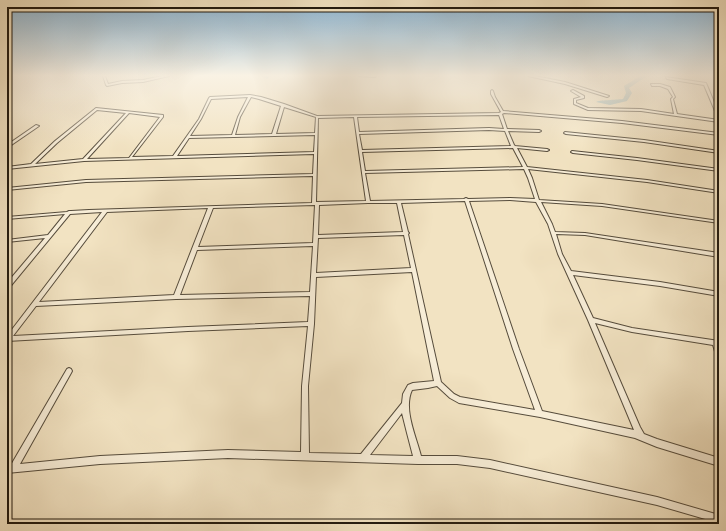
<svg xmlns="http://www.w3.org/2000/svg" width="726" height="531" viewBox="0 0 726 531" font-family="'IM FELL French Canon',serif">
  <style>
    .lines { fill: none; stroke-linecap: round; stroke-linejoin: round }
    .river { fill: #9fbcbd; fill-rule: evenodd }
    .street-casing { stroke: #564c3c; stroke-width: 2 }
    .street { fill: #f7edd7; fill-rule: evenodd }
  </style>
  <rect width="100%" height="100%" fill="#f2e3c2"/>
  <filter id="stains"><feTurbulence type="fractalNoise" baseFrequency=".005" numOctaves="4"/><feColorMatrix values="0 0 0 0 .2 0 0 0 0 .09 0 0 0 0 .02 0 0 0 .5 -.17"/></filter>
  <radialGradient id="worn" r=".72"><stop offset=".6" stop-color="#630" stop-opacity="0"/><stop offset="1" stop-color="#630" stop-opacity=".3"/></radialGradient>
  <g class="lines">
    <path class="river" d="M270 76 267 79 264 77 265 76Z
      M640 76H647L629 88 632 93 627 101 610 105 596 102C599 100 616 100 623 99L626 93 624 86Z"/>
    <g class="street-casing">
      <path id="street" d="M103 76H105L108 84 122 81 143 80 162 76H169L143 82 122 83 107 86 106 85Z
        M359 76H376L375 77Z
        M528 76H535L565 82 609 96 607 97 565 84Z
        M666 77 706 83 719 114V119L718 118 704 85 667 79Z
        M651 84H660L670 87 675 97 673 99 677 114 719 120V122L641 111 588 110 574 104V99L581 97 571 91 573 90 584 96V98L576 100V103L588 108 641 109 674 114 671 99 673 97 668 89 660 86H652Z
        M492 90 493 91 495 97 503 111 622 121 719 133V135L622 123 504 113 502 114 507 129 539 130 541 131 539 132 508 131 514 145 515 146 547 149 549 150 547 151 517 148 527 167 647 180 719 191V193L647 182 528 169 532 178 539 200 602 204 719 221V223L602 206 541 202 552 224 555 232 585 233 719 253V257L585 235 556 234 562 254 571 271 660 282 719 292V296L660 286 573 275 593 318 632 328 719 341V359L717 358 713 345 632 332 595 323 640 427 644 434 657 439 719 458V466L657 447 635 438 540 417 459 403 450 398 437 386 428 388 412 390C403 409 416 436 421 456H457L490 460 657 497 719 515V523L657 505 490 468 457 464H418L228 458 100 464 7 473V465H11L67 369 69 368 71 369 72 371 71 373 20 464 100 456 228 450 301 452 302 386 308 326 188 331 7 341V336L102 212 70 214 9 288 7 289V283L45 238 7 242V240L48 235 65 214 7 219V217L67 212 69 211H71L89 210 312 203 313 176 86 182 7 190V188L86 180 313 174 314 154 84 161 7 169V167L31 164 55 141 96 108 163 115V117L132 157 173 156 199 119 209 98 210 97 250 95 261 97 284 104 317 116 499 113 501 112 491 94V91ZM248 97 238 117 232 135 190 136 201 119 211 99ZM251 97 259 99 281 106 272 134 235 135 240 117ZM284 107 316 117 315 133 276 134ZM97 110 126 113 83 159 35 164 57 143ZM129 113 160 117 129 158 87 159ZM499 115 504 129 489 128 359 132 357 117ZM354 117 366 201 316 202 318 118ZM489 130 505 131 511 146 362 150 359 134ZM315 135 314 152 177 156 189 138ZM513 148 523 167 365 171 362 152ZM524 169 528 178 535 199 510 198 468 199 466 198 464 199 370 201 365 173ZM510 200 536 202 548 224 558 254 588 320 634 430 542 411 519 349 469 201ZM465 201 513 349 535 410 460 397 454 394 441 382 408 234 409 233 408 232 401 203ZM368 203H397L403 232 318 235 319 205ZM315 205 313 243 198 247 213 208ZM208 208 174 295 39 302 107 212ZM404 235 411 268 316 273 318 238ZM313 246 310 292 180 295 197 250ZM412 272 434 381 413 383 408 385 403 394 402 403 361 454 309 453 308 386 314 324 316 277ZM310 296 308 322 188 327 13 336 36 306 176 299ZM402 413 407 433 413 456 370 455Z
        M36 125 39 126 7 148V145Z
        M565 132 644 140 719 151V153L644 142 566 134 564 133Z
        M572 151 637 158 719 169V171L637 160 573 153 571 152Z"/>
    </g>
    <use href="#street" class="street"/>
  </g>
  <linearGradient id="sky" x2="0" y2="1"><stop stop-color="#8bb7d7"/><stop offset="0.5" stop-color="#f9f2e4"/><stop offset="1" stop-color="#f9f2e4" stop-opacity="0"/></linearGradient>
  <rect width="726" height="151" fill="url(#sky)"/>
  <rect width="726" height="531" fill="none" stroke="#f2e3c2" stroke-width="24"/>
  <rect x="8" y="8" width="710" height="515" fill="none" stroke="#221a0f" stroke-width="2"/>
  <rect x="12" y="12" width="702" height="507" fill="none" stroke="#221a0f"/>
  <rect width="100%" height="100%" filter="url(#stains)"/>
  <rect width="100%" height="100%" fill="url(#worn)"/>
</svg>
